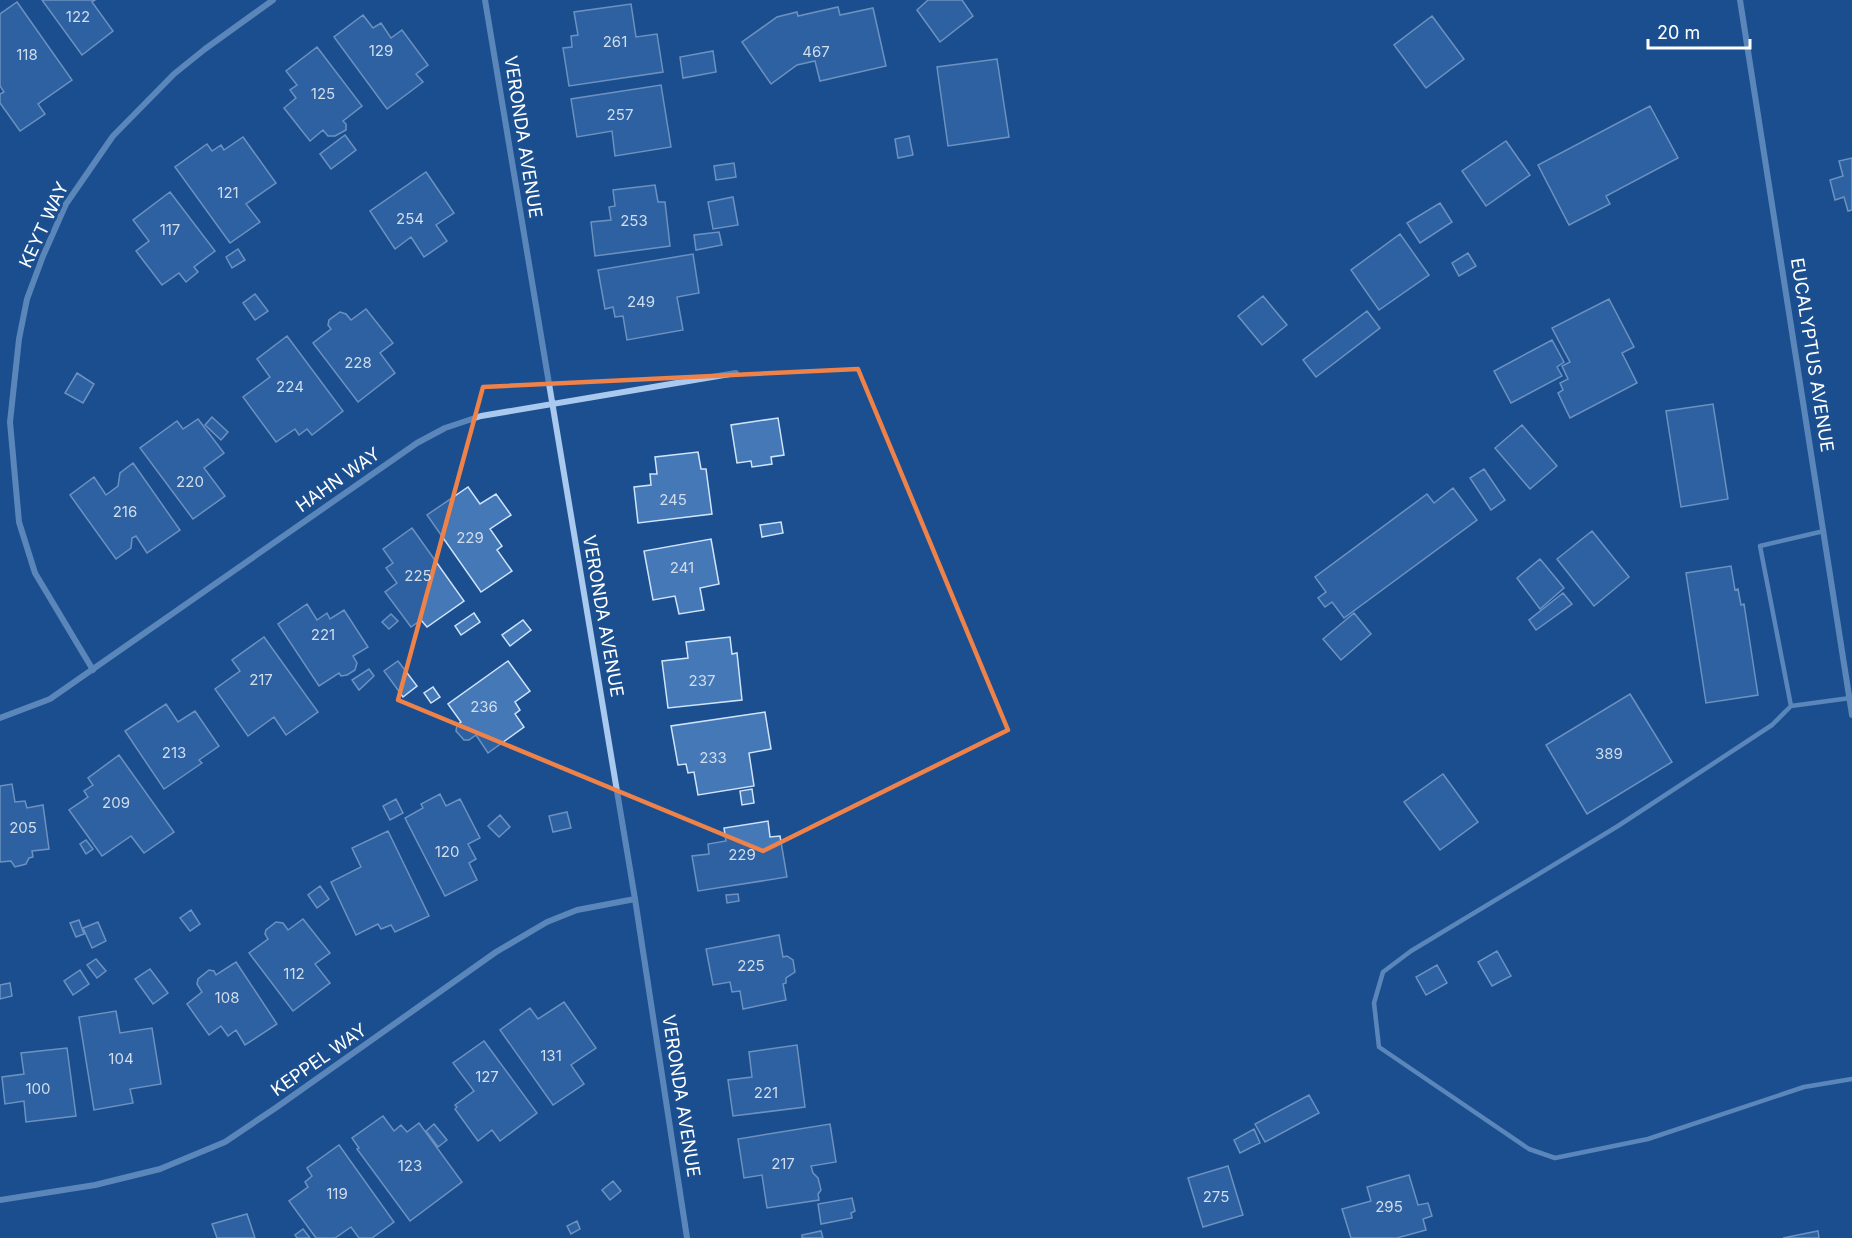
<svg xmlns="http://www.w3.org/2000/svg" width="1852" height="1238" viewBox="0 0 1852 1238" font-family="Inter,sans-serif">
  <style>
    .building { fill: #4478b7; stroke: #cfe3fa; stroke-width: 1.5 }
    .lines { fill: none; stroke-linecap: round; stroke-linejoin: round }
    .lane { stroke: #a9c9ee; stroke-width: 4.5 }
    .street { stroke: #a9c9ee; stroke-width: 6 }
    .marked { fill: none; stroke: #ee8249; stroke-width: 4.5; stroke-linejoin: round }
    .labels { text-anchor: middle; stroke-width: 6; stroke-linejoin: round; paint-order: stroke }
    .number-label { font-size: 15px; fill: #d0dded }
    .street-label { font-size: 18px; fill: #fff; stroke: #1b4f8f }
  </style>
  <rect width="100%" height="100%" fill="#1b4f8f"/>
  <path class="building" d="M42 0H95L92 2 113 31 82 55Z
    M928 0H962L973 16 940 42 917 10Z
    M17 2 72 80 38 104 45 114 20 131 0 103V94L4 92 0 86V14Z
    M631 4 636 37 657 34 663 72 569 86 563 48 572 47 571 36 578 35 574 12Z
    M838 7 840 15 873 8 886 66 820 81 815 61 797 65 771 84 742 42 777 17 797 12 798 16Z
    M363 15 373 28 381 23 391 38 402 30 428 65 416 74 423 82 387 109 334 37Z
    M1432 16 1464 59 1426 88 1394 45Z
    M317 47 362 106 343 121 346 124V130L335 136H328L323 130 310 141 284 108 296 98 290 90 297 85 286 71Z
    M713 51 716 72 683 78 680 57Z
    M997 59 1009 137 948 146 937 67Z
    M661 85 671 147 615 156 612 131 577 137 571 99Z
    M1650 106 1678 158 1606 196 1610 204 1569 225 1538 165Z
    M345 135 356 150 331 169 320 154Z
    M909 136 913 155 898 158 895 139Z
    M243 137 276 183 246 204 260 222 230 243 175 167 207 144 212 151 221 145 224 150Z
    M1506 141 1530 175 1486 206 1462 171Z
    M1852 158V210L1848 211 1844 197 1835 200 1830 180 1843 176 1839 161Z
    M734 163 736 177 716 180 714 166Z
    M426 172 454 213 436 225 447 241 424 257 411 237 395 249 370 211Z
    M655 185 658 202H665L670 246 595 256 591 222 611 220 609 207 615 206 613 190Z
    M170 192 215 251 194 267 198 272 186 282 179 273 162 285 136 251 149 241 133 220Z
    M733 197 738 225 713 229 708 202Z
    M1440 203 1452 222 1420 243 1407 223Z
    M719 232 722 245 696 250 694 235Z
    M1400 234 1429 275 1379 310 1351 270Z
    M238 249 245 260 232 268 226 257Z
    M1468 253 1476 266 1459 276 1452 263Z
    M693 254 699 293 677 297 683 330 627 340 623 316 615 317 613 307 605 309 598 270Z
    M255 294 268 311 255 320 243 303Z
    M1263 296 1287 325 1262 345 1238 316Z
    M1609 299 1634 347 1622 353 1637 383 1570 418 1558 393 1563 390 1560 383 1568 379 1562 366 1570 362 1552 328Z
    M366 309 393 343 380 353 395 373 358 402 313 343 331 329 328 325 329 320 340 312 346 314 351 320Z
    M1367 311 1380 328 1316 377 1303 360Z
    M287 336 343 411 312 435 307 429 299 435 295 429 276 442 243 397 270 377 257 359Z
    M1552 340 1564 362 1557 367 1562 376 1511 403 1494 371Z
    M77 373 94 384 83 403 65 393Z
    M1713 404 1728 499 1681 507 1666 411Z
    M212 417 228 432 221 440 205 425Z
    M778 418 784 455 771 457 772 464 752 467 751 461 737 463 731 425Z
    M198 419 224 453 204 468 225 496 193 519 140 448 177 421 183 429Z
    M1522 425 1557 466 1530 489 1495 448Z
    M698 452 701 469H706L712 514 638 523 634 487 651 485 650 474H657L655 457Z
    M133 463 180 530 147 553 136 536 132 538 131 548 116 559 70 495 94 477 106 495 118 486 120 473Z
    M1484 469 1505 500 1491 510 1470 478Z
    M468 487 480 504 496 494 511 515 490 529 502 546 497 550 512 571 481 592 427 515Z
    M1453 488 1477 520 1344 618 1332 602 1325 607 1318 598 1326 592 1315 577 1427 494 1434 503Z
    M781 522 783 533 762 537 760 525Z
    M412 528 464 601 427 627 421 620 411 627 385 592 397 583 386 568 393 563 383 549Z
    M1592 531 1629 577 1594 606 1557 559Z
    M711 539 719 584 700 588 704 610 679 614 675 596 653 600 644 551Z
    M1540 559 1564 588 1540 609 1517 578Z
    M1731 566 1735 590 1738 589 1741 605 1744 604 1758 695 1706 703 1686 573Z
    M1563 593 1572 604 1536 630 1529 620Z
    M307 604 317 620 327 613 330 619 344 610 368 647 353 656 357 663 355 670 347 675 341 676 339 673 319 686 278 624Z
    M474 613 480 622 461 635 455 626Z
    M1354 613 1371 634 1341 660 1323 639Z
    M391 614 398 621 389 629 382 622Z
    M523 620 531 630 510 646 502 635Z
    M264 637 318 712 286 735 274 717 248 736 215 689 240 671 232 660Z
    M730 637 732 654 737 653 742 700 668 708 662 661 688 658 686 642Z
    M398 661 417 686 403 697 384 671Z
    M508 661 530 691 515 702 520 710 515 714 524 727 488 753 476 735 469 740H464L456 731 457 725 461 722 448 704Z
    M369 669 374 676 359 690 352 680Z
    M433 687 440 697 431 703 424 693Z
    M1630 694 1672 762 1587 814 1546 745Z
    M166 704 178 722 195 711 219 746 199 760 202 763 164 789 125 731Z
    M765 712 771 749 749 753 754 786 698 795 694 772 688 773 686 764 678 765 671 726Z
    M119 755 174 832 144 853 131 836 102 856 69 810 88 797 84 791 93 785 88 778Z
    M1443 774 1478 822 1440 850 1404 802Z
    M12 784 15 802 25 801 27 808 43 805 49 849 32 851 33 857 29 858 26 864 15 867 11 861 0 862V786Z
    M752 789 754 803 742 805 740 791Z
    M440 794 446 806 460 799 480 838 468 844 476 859 469 863 477 880 445 896 405 818 423 808 421 804Z
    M396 799 403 813 390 820 383 806Z
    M567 812 571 828 553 832 549 816Z
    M500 815 510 827 499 837 488 826Z
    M768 821 770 837 780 836 787 877 698 891 692 856 709 854 708 844 726 841 724 828Z
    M388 831 429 916 395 932 391 925 381 929 378 924 356 935 331 882 361 867 352 848Z
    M86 840 93 849 86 854 80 844Z
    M320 886 329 899 317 908 308 895Z
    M738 894 739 901 727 903 726 895Z
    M191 910 200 924 190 931 180 918Z
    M303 919 330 953 315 964 330 983 293 1011 249 953 268 939 265 934 266 930 276 922 283 923 288 930Z
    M79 920 84 934 76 937 70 923Z
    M98 922 106 941 92 948 83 928Z
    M779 935 783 957 787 956 793 960 795 972 786 978V983L783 984 786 1000 743 1009 740 991 732 992 730 982 713 985 706 949Z
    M1497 951 1511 976 1492 986 1478 962Z
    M96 959 106 971 97 978 87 965Z
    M236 962 277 1024 245 1045 236 1030 228 1036 221 1026 209 1035 187 1004 202 992 197 984 198 979 209 970 214 971 216 975Z
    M1437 965 1447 983 1426 995 1416 977Z
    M150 969 168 993 153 1004 135 979Z
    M80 970 89 984 73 995 64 981Z
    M10 983 12 996 0 999V985Z
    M564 1002 596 1048 571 1065 584 1084 553 1105 500 1030 530 1008 538 1019Z
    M116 1011 120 1033 152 1028 161 1084 130 1089 133 1103 94 1110 79 1017Z
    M484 1041 537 1113 500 1141 492 1130 478 1141 455 1109 457 1107 455 1105 474 1091 453 1063Z
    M797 1045 805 1107 733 1116 728 1080 752 1077 749 1052Z
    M67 1048 76 1116 26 1122 24 1101 5 1104 2 1077 24 1074 21 1053Z
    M1309 1095 1319 1113 1265 1142 1255 1124Z
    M383 1116 394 1131 401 1125 407 1132 419 1123 462 1182 410 1221 357 1149 359 1148 352 1138Z
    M434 1124 447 1140 438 1147 426 1131Z
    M830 1124 836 1162 811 1166 813 1173 818 1178 821 1190 818 1194 819 1200 767 1208 762 1175 744 1178 738 1139Z
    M1254 1129 1260 1143 1240 1153 1234 1140Z
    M339 1145 394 1222 372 1238H359L351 1227 335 1238H316L289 1201 308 1187 305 1182 312 1176 307 1168Z
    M1228 1166 1243 1215 1203 1227 1188 1178Z
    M1409 1175 1418 1205 1428 1203 1432 1216 1423 1219 1426 1230 1397 1238H1351L1342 1209 1371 1201 1367 1187Z
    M613 1181 621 1191 610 1200 602 1190Z
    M852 1198 855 1211 851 1213 852 1218 821 1224 818 1204Z
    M247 1214 255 1238H217L212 1224Z
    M577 1221 580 1229 571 1234 567 1226Z
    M303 1229 310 1238H297L295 1235Z
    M821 1231 823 1238H802V1235Z
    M1818 1231 1819 1238H1783Z"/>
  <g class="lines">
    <path class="lane" d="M1850 698 1791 706 1772 725 1618 826 1411 951 1383 972 1374 1003 1379 1047 1529 1149 1555 1158 1648 1139 1804 1087 1852 1079
      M1791 706 1760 546 1824 531"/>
    <path class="street" d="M485 0 635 899 687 1238
      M1740 0 1852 715
      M93 670 35 573 19 522 10 422 19 339 27 299 43 256 66 204 113 136 174 74 205 49 273 0
      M0 718 50 699 417 443 445 428 481 416 736 373
      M0 1200 95 1185 160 1169 225 1142 277 1107 496 952 547 922 577 910 635 899"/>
  </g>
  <path d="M0 0H1852V1238H0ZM858 369 1008 730 763 851 398 700 483 387Z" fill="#1b4f8f" fill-opacity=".55" fill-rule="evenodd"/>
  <path class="marked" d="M858 369 1008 730 763 851 398 700 483 387Z"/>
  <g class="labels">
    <g class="number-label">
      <text x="78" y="22">122</text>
      <text x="615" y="47">261</text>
      <text x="381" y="56">129</text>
      <text x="816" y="57">467</text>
      <text x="27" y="60">118</text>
      <text x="323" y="99">125</text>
      <text x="620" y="120">257</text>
      <text x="228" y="198">121</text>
      <text x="410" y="224">254</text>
      <text x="634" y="226">253</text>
      <text x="170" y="235">117</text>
      <text x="641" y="307">249</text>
      <text x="358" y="368">228</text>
      <text x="290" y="392">224</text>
      <text x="190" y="487">220</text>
      <text x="673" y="505">245</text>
      <text x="125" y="517">216</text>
      <text x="470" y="543">229</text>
      <text x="682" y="573">241</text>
      <text x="418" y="581">225</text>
      <text x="323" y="640">221</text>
      <text x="261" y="685">217</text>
      <text x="702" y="686">237</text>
      <text x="484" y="712">236</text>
      <text x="174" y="758">213</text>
      <text x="1609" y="759">389</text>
      <text x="713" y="763">233</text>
      <text x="116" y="808">209</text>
      <text x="23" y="833">205</text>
      <text x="447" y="857">120</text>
      <text x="742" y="860">229</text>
      <text x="751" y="971">225</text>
      <text x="294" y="979">112</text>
      <text x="227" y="1003">108</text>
      <text x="551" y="1061">131</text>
      <text x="121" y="1064">104</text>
      <text x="487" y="1082">127</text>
      <text x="38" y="1094">100</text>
      <text x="766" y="1098">221</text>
      <text x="783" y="1169">217</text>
      <text x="410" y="1171">123</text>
      <text x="337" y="1199">119</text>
      <text x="1216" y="1202">275</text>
      <text x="1389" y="1212">295</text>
    </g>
    <g class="street-label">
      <text transform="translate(523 137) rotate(81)" y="6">VERONDA AVENUE</text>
      <text transform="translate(44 225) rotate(-65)" y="6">KEYT WAY</text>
      <text transform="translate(1812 355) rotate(81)" y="6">EUCALYPTUS AVENUE</text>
      <text transform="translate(338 480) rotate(-35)" y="6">HAHN WAY</text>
      <text transform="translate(603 616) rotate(80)" y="6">VERONDA AVENUE</text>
      <text transform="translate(319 1060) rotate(-35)" y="6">KEPPEL WAY</text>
      <text transform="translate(681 1096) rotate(81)" y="6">VERONDA AVENUE</text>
    </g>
  </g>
  <path d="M1648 39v9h102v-9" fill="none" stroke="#ffffff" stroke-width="3"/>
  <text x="1657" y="39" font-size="18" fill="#ffffff" stroke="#1b4f8f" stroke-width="4.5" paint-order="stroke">20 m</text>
</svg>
